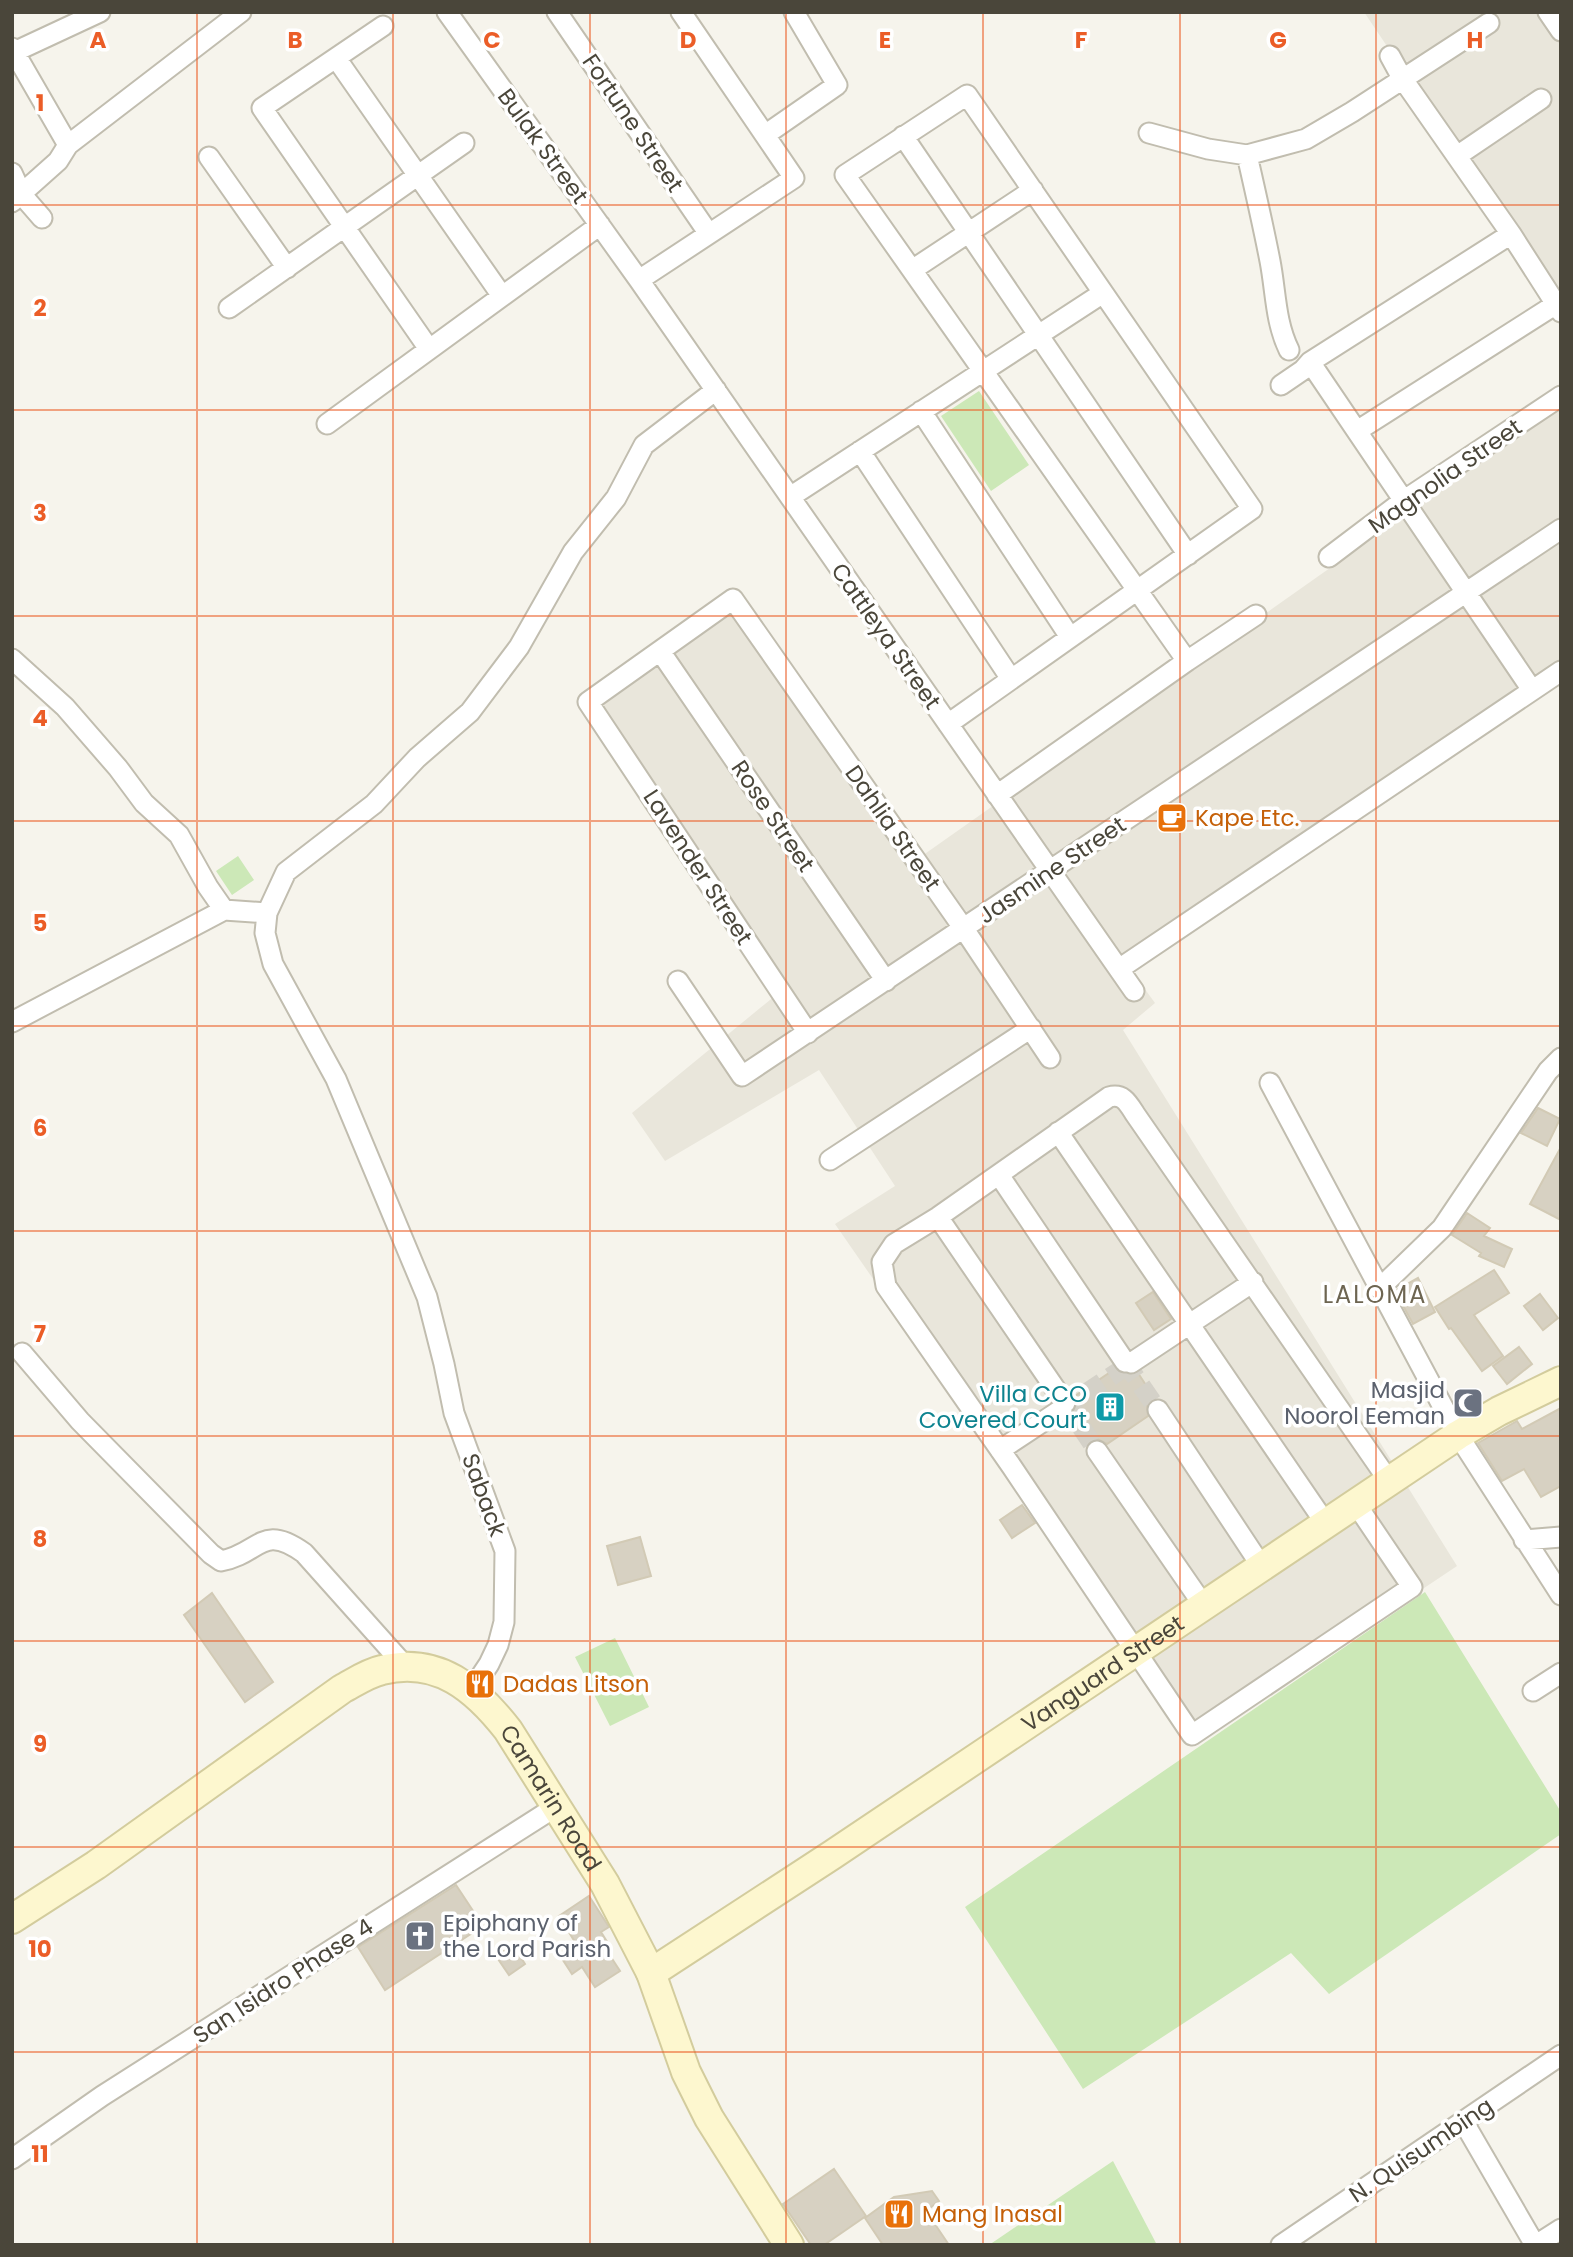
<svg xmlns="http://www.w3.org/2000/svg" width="1573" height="2257" viewBox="0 0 1573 2257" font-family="Poppins,sans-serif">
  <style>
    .residential { fill: #e9e6db }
    .green { fill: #cce8b7 }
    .building { fill: #d7d1c2; stroke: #d2cab5; stroke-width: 2 }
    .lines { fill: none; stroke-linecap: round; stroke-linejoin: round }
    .street-tunnel { stroke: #d4d1c8; stroke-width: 19; stroke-dasharray: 19 10; stroke-linecap: butt }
    .street-casing { stroke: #c1bdaf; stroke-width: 23 }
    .secondary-casing { stroke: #d3cc9d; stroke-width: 32 }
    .street { stroke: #fff; stroke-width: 19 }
    .secondary { stroke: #fdf7cf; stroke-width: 28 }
    .grid { fill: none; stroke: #eb5d27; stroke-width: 2; stroke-opacity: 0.55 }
    .labels { text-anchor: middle; stroke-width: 7; stroke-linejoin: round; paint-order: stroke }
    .street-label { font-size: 23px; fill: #4a463a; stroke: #fff }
    .food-label { font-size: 23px; fill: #c56008; stroke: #fff; text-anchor: start }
    .worship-label { font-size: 23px; fill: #5b616d; stroke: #fff; text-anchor: end }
    .culture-label { font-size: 23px; fill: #0d838f; stroke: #fff; text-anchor: end }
    .neighbourhood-label { font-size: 24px; letter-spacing: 2px; fill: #6d6551; stroke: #fff }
    .grid-label { font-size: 23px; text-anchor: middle; font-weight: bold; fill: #eb5d27; stroke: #fff; stroke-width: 7; stroke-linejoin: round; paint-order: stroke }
  </style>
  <rect width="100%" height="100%" fill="#f6f4ec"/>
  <path class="residential" d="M1364 12H1561V305Z
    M1561 405V675L1131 970 1155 1003 1123 1030 1457 1566 1194 1742 835 1224 895 1186 819 1070 665 1161 632 1113 776 995 596 709 735 608 919 858Z"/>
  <path class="green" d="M979 391 1029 465 991 491 941 416Z
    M238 856 254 880 232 895 216 871Z
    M1425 1592 1561 1812V1834L1329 1994 1291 1953 1083 2089 965 1907Z
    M615 1638 649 1707 610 1726 575 1657Z
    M1113 2161 1157 2245H989Z"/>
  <path class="building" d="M1538 1108 1560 1119 1547 1146 1521 1133Z
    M1561 1147V1220L1530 1204Z
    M1467 1213 1490 1228 1484 1236 1512 1249 1504 1267 1479 1256 1481 1253 1452 1235Z
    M1494 1270 1509 1293 1474 1315 1503 1356 1482 1371 1451 1328 1449 1329 1435 1307Z
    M1418 1278 1435 1312 1413 1324 1395 1291Z
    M1153 1292 1171 1319 1154 1330 1136 1303Z
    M1540 1294 1558 1318 1543 1330 1524 1306Z
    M1519 1347 1532 1364 1507 1384 1493 1366Z
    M1115 1369 1125 1374 1138 1373 1155 1399 1147 1405 1148 1416 1107 1444 1097 1439 1086 1445 1069 1419 1076 1408 1075 1396Z
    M1561 1408V1486L1541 1497 1524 1469 1502 1481 1478 1443 1517 1421 1522 1429Z
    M1022 1505 1035 1523 1012 1538 1000 1520Z
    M640 1537 651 1576 618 1585 607 1546Z
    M212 1593 273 1682 245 1702 184 1615Z
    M456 1885 483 1926 385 1990 358 1947Z
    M589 1896 609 1927 601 1932 611 1948 607 1951 620 1971 595 1987 582 1967 572 1974 561 1957 578 1947 559 1916Z
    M513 1945 525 1964 509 1975 496 1956Z
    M834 2169 866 2216 824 2245H811L783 2204Z
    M932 2191 939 2201 926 2211 949 2245H883L865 2218 894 2197Z"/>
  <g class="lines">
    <path class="street-tunnel" d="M1125 1362 1158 1410
      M1065 1403 1097 1451
      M1062 1409 1131 1363"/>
    <g class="street-casing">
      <path id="street" d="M447 12 639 280 1134 991
        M557 12 709 234
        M1548 12 1561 31
        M383 26 262 108 429 349
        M12 48 68 145
        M12 53 100 12
        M1390 56 1402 78 1511 234 1561 312
        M336 58 502 296
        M1149 133 1208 149 1247 155 1306 139 1352 112 1489 23
        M765 135 837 85 794 12
        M903 136 1188 555
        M1247 155C1255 190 1263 225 1270 261 1276 292 1275 321 1289 350
        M1457 156 1541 99
        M209 157 287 268
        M12 173 22 195 42 218
        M12 202 58 161 68 145 241 12
        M912 270 1033 190
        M639 280 794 178 681 12
        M229 308 464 143
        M1310 362 1532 690
        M1281 385 1303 370 1310 362 1511 234
        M921 411 1070 637
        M327 424 600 225
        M1357 431 1561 301
        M860 451 1011 679
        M790 497 1103 293
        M1329 557 1403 501 1561 396
        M660 651 886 981
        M12 659 65 707 118 768 144 803 179 835 208 887 224 910 267 913
        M948 724C1050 653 1151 581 1252 509L967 95 845 175C959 337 1073 498 1187 661
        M997 795 1187 661 1256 615
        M1119 969 1561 671
        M678 981 742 1076 1561 529
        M12 1022 224 910
        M808 1033 588 702 733 599 964 929 1050 1058
        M1270 1083 1458 1435 1561 1595
        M1058 1132 1326 1524
        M830 1160 1031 1028
        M999 1175 1125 1362
        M938 1217 1065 1403
        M1379 1289 1442 1228 1548 1071 1561 1058
        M22 1353 80 1421 211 1554 221 1561C260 1554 261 1522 304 1553L405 1666
        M1131 1363 1253 1282
        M1158 1410 1262 1567
        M1000 1450 1062 1409
        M1097 1451 1204 1606
        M1356 1504 1412 1587 1192 1735 1012 1467 886 1286 882 1262 894 1244 938 1217 1109 1097C1123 1093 1128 1103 1135 1114L1389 1481
        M1524 1540 1561 1537
        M471 1691 489 1664 498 1645 504 1622 505 1551 454 1413 444 1364 427 1297 336 1079 273 964 265 933 267 913 286 872 374 804 417 758 470 712 519 647 573 552 616 498 644 445 716 390
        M1533 1691 1561 1673
        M1463 2121 1535 2245
        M12 2159 102 2096 557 1806
        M1281 2245 1561 2055
        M1536 2245 1561 2229"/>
    </g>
    <g class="secondary-casing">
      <g id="secondary">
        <path id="s1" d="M12 1919 96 1865 342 1689C355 1682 368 1673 382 1670 438 1656 476 1689 508 1730L605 1884 651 1973 686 2072 709 2118 789 2245"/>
        <path id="s2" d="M651 1973 832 1855 1458 1435 1499 1411 1561 1381"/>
      </g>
    </g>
    <use href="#street" class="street"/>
    <use href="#secondary" class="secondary"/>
  </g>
  <path class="grid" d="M197 12V2245M393 12V2245M590 12V2245M786 12V2245M983 12V2245M1180 12V2245M1376 12V2245M12 205H1561M12 410H1561M12 616H1561M12 821H1561M12 1026H1561M12 1231H1561M12 1436H1561M12 1641H1561M12 1847H1561M12 2052H1561"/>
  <defs>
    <g id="cafe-square" transform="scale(1.575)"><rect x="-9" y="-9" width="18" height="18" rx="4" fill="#e8710a" stroke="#fff"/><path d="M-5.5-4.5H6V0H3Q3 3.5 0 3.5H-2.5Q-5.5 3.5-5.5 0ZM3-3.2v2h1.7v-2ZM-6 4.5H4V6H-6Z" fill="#fff"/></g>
    <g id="mosque-square" transform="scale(1.575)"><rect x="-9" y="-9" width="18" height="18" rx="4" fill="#6b7280" stroke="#fff"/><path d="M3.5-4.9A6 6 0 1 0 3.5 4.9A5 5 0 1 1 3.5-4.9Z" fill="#fff"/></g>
    <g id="building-square" transform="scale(1.575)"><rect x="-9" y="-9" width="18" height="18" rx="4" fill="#0f9aa8" stroke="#fff"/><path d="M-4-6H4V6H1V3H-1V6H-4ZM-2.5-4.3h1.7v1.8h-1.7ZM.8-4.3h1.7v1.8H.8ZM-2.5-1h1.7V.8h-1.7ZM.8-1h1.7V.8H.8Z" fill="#fff"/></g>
    <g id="restaurant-square" transform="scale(1.575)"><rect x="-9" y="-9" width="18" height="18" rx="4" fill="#e8710a" stroke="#fff"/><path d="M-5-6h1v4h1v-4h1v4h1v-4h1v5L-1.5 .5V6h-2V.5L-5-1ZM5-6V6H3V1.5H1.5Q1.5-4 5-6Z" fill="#fff"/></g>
    <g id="church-square" transform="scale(1.575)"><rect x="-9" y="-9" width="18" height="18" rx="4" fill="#6b7280" stroke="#fff"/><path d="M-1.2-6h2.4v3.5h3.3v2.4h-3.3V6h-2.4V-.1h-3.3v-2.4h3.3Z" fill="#fff"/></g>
  </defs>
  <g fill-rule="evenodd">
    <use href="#cafe-square" x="1172" y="818"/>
    <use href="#mosque-square" x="1468" y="1403"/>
    <use href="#building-square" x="1110" y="1407"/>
    <use href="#restaurant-square" x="480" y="1684"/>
    <use href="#church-square" x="420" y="1936"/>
    <use href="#restaurant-square" x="899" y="2214"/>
  </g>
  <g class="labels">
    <g class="street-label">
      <text transform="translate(633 123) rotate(56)" y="8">Fortune Street</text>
      <text transform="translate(543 146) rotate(54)" y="8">Bulak Street</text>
      <text transform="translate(1445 476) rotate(-35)" y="8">Magnolia Street</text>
      <text transform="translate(886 636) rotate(55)" y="8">Cattleya Street</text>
      <text transform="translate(773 816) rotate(56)" y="8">Rose Street</text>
      <text transform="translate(893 828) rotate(55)" y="8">Dahlia Street</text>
      <text transform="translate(698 867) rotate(57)" y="8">Lavender Street</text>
      <text transform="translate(1052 870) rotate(-34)" y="8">Jasmine Street</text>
      <text transform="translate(484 1495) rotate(70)" y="8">Saback</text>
      <text dy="8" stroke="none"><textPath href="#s2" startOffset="542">Vanguard Street</textPath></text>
      <text dy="8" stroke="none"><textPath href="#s1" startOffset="676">Camarin Road</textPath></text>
      <text transform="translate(283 1981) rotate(-33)" y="8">San Isidro Phase 4</text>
      <text transform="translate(1421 2150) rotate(-34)" y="8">N. Quisumbing</text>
    </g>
    <g class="food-label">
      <text x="1195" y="826">Kape Etc.</text>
      <text x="503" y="1692">Dadas Litson</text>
      <text x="922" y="2222">Mang Inasal</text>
    </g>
    <g class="worship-label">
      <text x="1445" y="1398">Masjid<tspan x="1445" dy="26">Noorol Eeman</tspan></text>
      <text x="443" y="1931" text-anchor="start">Epiphany of<tspan x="443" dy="26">the Lord Parish</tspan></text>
    </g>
    <g class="culture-label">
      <text x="1087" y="1402">Villa CCO<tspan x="1087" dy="26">Covered Court</tspan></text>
    </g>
    <g class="neighbourhood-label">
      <text x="1375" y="1303">LALOMA</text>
    </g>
  </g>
  <g class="grid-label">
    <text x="98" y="48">A</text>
    <text x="295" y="48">B</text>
    <text x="492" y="48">C</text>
    <text x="688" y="48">D</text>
    <text x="885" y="48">E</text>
    <text x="1081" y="48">F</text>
    <text x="1278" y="48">G</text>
    <text x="1475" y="48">H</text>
    <text x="40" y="111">1</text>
    <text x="40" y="316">2</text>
    <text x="40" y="521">3</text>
    <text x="40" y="726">4</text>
    <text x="40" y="931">5</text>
    <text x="40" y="1136">6</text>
    <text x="40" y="1342">7</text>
    <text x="40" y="1547">8</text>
    <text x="40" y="1752">9</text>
    <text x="40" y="1957">10</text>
    <text x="40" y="2162">11</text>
  </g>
  <rect width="1573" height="2257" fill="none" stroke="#4a463a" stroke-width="28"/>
</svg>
